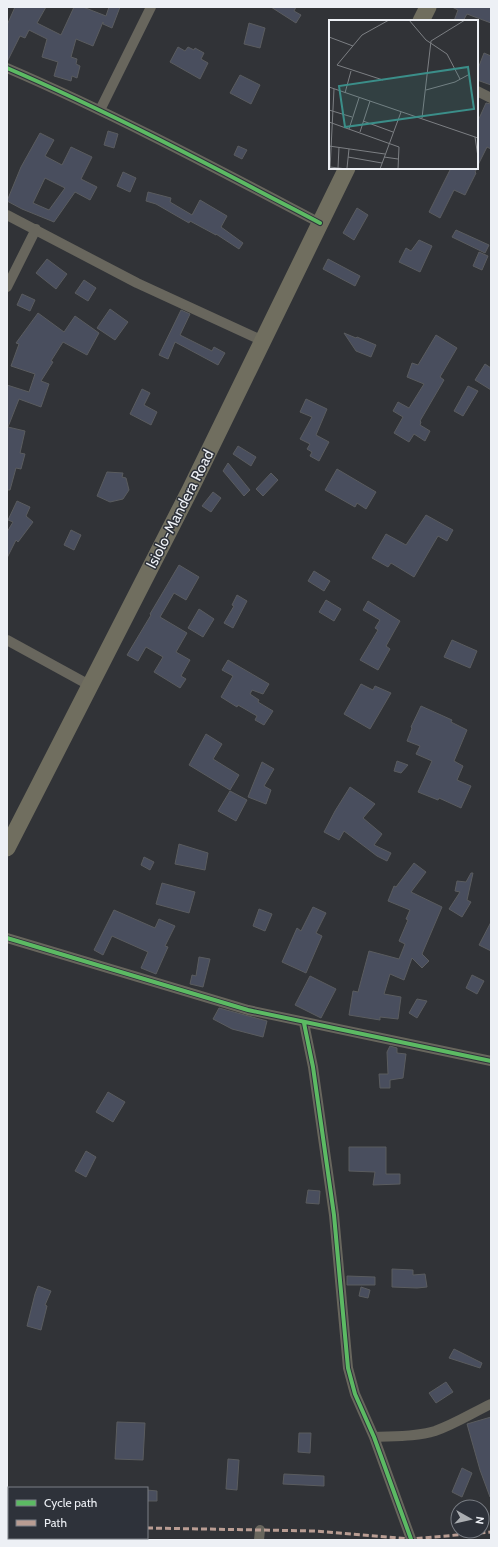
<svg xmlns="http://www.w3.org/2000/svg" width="498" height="1547" viewBox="0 0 498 1547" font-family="Cabin,sans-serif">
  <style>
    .building { fill: #494e5e; stroke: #5a5c5f; fill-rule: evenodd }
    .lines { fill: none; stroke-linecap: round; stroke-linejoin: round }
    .minor { stroke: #68665d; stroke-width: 10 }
    .trunk { stroke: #706e5f; stroke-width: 17 }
    .quiet { stroke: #b99d93; stroke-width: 3; stroke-dasharray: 6 3; stroke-linecap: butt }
    .cycleway-casing { stroke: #2e323a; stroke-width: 6 }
    .cycleway { stroke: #5cba63; stroke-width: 4 }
    .labels { text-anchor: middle; stroke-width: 3; stroke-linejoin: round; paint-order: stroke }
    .street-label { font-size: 15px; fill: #edf0f5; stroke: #2e323a }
    .inset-road { fill: none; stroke: #7c7f83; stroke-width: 1 }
    .view { fill: #3b8e89; fill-opacity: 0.15; stroke: #3b8e89; stroke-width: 2 }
    .inset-edge { fill: none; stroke: #edf0f5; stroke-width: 2 }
  </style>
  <rect width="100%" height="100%" fill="#313337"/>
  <path class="building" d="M15 7H46L37 23 61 35 74 7H83L106 16 109 7H120L112 28 103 24V22L93 46 76 39 71 57 77 59 76 64 80 66 77 78 72 76 71 81 54 76 58 62 42 57 47 39 29 30 25 38 20 36 7 62V25Z
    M271 7H296L294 11 301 15 296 23Z
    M452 7H491V23L467 14 463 21H454L458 10Z
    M249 23 265 28 260 48 244 44Z
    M178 47 185 51 188 47 194 50 195 48 204 53 201 59 208 63 200 79 170 62Z
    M484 53 491 56V85L477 80V71Z
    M240 75 260 85 251 104 230 93Z
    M486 103 491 104V149L487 147 477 167V123Z
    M108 131 118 134 114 148 104 145Z
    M40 133 54 140 45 156 62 165 71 147 92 157 81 179 97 187 90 200 75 192 54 222 22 209 7 201 21 167ZM45 178 65 188 49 210 33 203Z
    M238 146 247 150 242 159 234 155Z
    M451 168H477L475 172 476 173 465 195 454 190 440 218 429 212Z
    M123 172 136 178 130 192 117 186Z
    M148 192 171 198 170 202 192 215 200 200 227 216 221 227 243 243 239 249 216 234V235L190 221 189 223 156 204 146 201Z
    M357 208 368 215 354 240 343 233Z
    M456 230 489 245 485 253 452 237Z
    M419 240 432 246 420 272 399 262 406 248 411 251Z
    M479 252 488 256 482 270 473 266Z
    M47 259 67 274 56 289 36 273Z
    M328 259 360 276 355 286 323 269Z
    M84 280 96 288 88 301 75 293Z
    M22 294 35 300 30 311 17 305Z
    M110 309 128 322 115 340 97 328Z
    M181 310 190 314 180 335 212 351 214 347 225 353 218 365 175 342 168 359 159 355Z
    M38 313 64 332 75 316 99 333 87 355 63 342 51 361 53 362 41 381 49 384 41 407 19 399 8 427 25 431 20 453 25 454 21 469 16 468 10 490H7V385L29 392 35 374 11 366 19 344 16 343Z
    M344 333 356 338 357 337 376 345 371 357 356 351Z
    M436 335 457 348 440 377 444 380 420 421 421 422 420 425 430 431 425 441 414 434 409 442 394 433 403 417 393 411 398 402 409 408 424 384 407 377 412 363 418 365Z
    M485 364 491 368V390L475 380Z
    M468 386 478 391 463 416 454 411Z
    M142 389 150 393 144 405 157 412 151 425 130 414Z
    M306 399 327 409 316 435 329 442 319 461 310 456 312 452 307 449 310 444 300 439 312 417 300 412Z
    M238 446 256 457 251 466 233 454Z
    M228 463 250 490 244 496 223 471Z
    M337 469 376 492 366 509 357 503 355 507 325 490Z
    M107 472 123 473 122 477 126 478 129 490 123 499 110 502 97 496Z
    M271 473 278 480 263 496 256 489Z
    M213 492 221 498 211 512 202 506Z
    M17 501 30 507 26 516 33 522 18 542 16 540 7 558V532L13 522 8 520Z
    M426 515 453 530 447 541 438 536 414 577 391 563 388 567 372 558 386 534 406 545Z
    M71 530 81 535 74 550 64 545Z
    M179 565 199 577 186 600 174 593 160 617 187 633 176 652 190 660 181 676 186 679 180 688 154 672 163 657 146 647 138 661 127 655 151 615 150 614Z
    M314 571 330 581 324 591 308 581Z
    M237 595 247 601 233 628 224 623 234 606 232 605Z
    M326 600 341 609 334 621 319 612Z
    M368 601 400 621 386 646 390 649 378 670 360 660 378 630 375 628 380 620 363 610Z
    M199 609 214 619 203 637 188 628Z
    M452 640 477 651 470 668 444 657Z
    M228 660 269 684 263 694 252 690 250 694 259 700 258 702 273 711 264 725 255 720 257 716 238 705 237 707 221 697 233 676 222 670Z
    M361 684 373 690 375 686 391 693 370 729 344 714Z
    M421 706 452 720 451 722 467 730 454 761 463 766 457 780 471 786 461 808 439 798 438 800 418 792 432 761 416 754 420 746 407 741 412 728 411 727Z
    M206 734 222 744 213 759 239 775 230 790 189 765Z
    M397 761 408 765 401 773 394 771Z
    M262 762 274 769 264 786 271 790 266 804 248 797Z
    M350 787 375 804 363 818 382 834 374 845 391 853 387 861 377 856 344 831 339 840 324 832 335 811Z
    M230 791 247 800 236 821 218 811Z
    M179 844 208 853 205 870 175 864Z
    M144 857 154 862 150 870 141 865Z
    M414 863 426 872 411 892 442 907 422 954 429 961 422 968 412 958 404 980 390 974 384 994 401 997 398 1019 380 1017V1020L349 1015 353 991 358 992 369 951 399 959 405 944 399 941 408 920 406 919 410 910 388 901 394 886 396 887Z
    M471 873H473L467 900 471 902 462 917 449 909 460 892 455 891 457 881 466 882Z
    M162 883 195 892 189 913 156 904Z
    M313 907 326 913 316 933 322 936 306 973 282 962 297 928 301 931Z
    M259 909 272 914 265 931 253 926Z
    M114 910 155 928 159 919 175 926 165 946 168 947 156 974 141 968 148 952 112 936 103 955 94 950Z
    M491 922V951L479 945Z
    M199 957 210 959 203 987 190 984 192 975 196 976Z
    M472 975 484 981 477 994 466 988Z
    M310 976 336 989 321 1018 295 1005Z
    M417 999 427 1001 417 1018 409 1013Z
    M219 1008 267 1021 263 1037 232 1029 213 1019Z
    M390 1046 397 1048V1053L406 1054 403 1078 390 1080V1088H380L379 1074H388L387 1052Z
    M108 1092 125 1102 113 1122 96 1112Z
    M349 1147H386V1174H400V1184L373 1185 375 1172 349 1171Z
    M86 1151 96 1157 86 1177 75 1171Z
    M308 1190 320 1191 319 1204 306 1203Z
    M392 1269 413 1270V1275L425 1274 427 1287 417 1288 392 1287Z
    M347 1276 375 1277V1285H347Z
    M38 1286 51 1291 45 1305 47 1306 41 1330 27 1326 35 1294Z
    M361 1287 370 1290 368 1298 359 1296Z
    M454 1349 482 1363 480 1368 449 1358Z
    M446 1382 453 1392 436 1403 429 1393Z
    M491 1417V1497H490L480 1470 467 1424Z
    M117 1422 145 1423 143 1460 115 1459Z
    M299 1433H311L310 1453 298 1452Z
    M228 1459 239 1460 237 1490 226 1489Z
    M462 1468 472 1473 462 1497 452 1492Z
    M284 1474 324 1476V1486L283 1484Z
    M147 1490 157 1491V1501H147Z"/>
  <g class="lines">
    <path class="minor" d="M7 68C114 114 217 169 320 223
      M477 91 491 98
      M100 110 151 7
      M7 215 137 283 263 341
      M7 287 36 229
      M7 640 91 686
      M7 938 248 1010 491 1061
      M304 1023 313 1067 334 1215 348 1368 355 1394 374 1437 411 1539
      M374 1437C394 1436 416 1437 435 1431 455 1424 472 1413 491 1404
      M259 1540 260 1530"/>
    <path class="trunk" d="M421 21 428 7
      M7 848 190 490 347 168"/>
    <path class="quiet" d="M7 1526H9
      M147 1528 316 1531 411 1539 491 1532"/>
    <g class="cycleway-casing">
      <path id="cycleway" d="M7 68C114 114 217 169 320 223
        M7 938 248 1010 491 1061
        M304 1023 313 1067 334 1215 348 1368 355 1394 374 1437 411 1539"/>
    </g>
    <use href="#cycleway" class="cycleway"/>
  </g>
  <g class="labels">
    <g class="street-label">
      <text transform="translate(180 509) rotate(-63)" y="5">Isiolo-Mandera Road</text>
    </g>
  </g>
  <g transform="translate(329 20)">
    <rect width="149" height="149" fill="#313337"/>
    <path class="inset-road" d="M80 0 97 20 118 34 131 59M0 17 24 26M54 60 8 45 33 15 60 0M0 67 149 118M97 70 126 62 139 55M16 73 22 51M0 90 23 97M93 98 102 21 136 0M34 101 64 112M0 102 70 127 69 149M20 109 30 78M31 112 41 81M146 117 149 137M0 126 56 134M19 137 53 143M55 137 69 139M1 147 18 149M9 148 10 127M18 148 20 129M1 149 5 69M51 149 72 92"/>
    <path class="view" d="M139 47 145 89 16 107 10 66Z"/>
    <rect width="149" height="149" class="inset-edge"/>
  </g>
  <rect width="498" height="1547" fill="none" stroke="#edf0f5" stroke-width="16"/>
  <rect x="8" y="1487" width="140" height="52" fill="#2e323a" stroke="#7a7e85"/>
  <rect x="16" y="1500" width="20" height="6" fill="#5cba63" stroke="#7a7e85"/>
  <text x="44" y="1507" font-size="12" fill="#edf0f5">Cycle path</text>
  <rect x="16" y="1520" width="20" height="6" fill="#b99d93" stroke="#7a7e85"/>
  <text x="44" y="1527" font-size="12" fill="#edf0f5">Path</text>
  <g transform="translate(470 1519) rotate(98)"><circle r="19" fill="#2e323a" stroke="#7a7e85"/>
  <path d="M0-3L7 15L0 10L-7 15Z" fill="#abaeb2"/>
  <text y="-6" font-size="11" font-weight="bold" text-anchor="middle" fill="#edf0f5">N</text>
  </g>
</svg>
